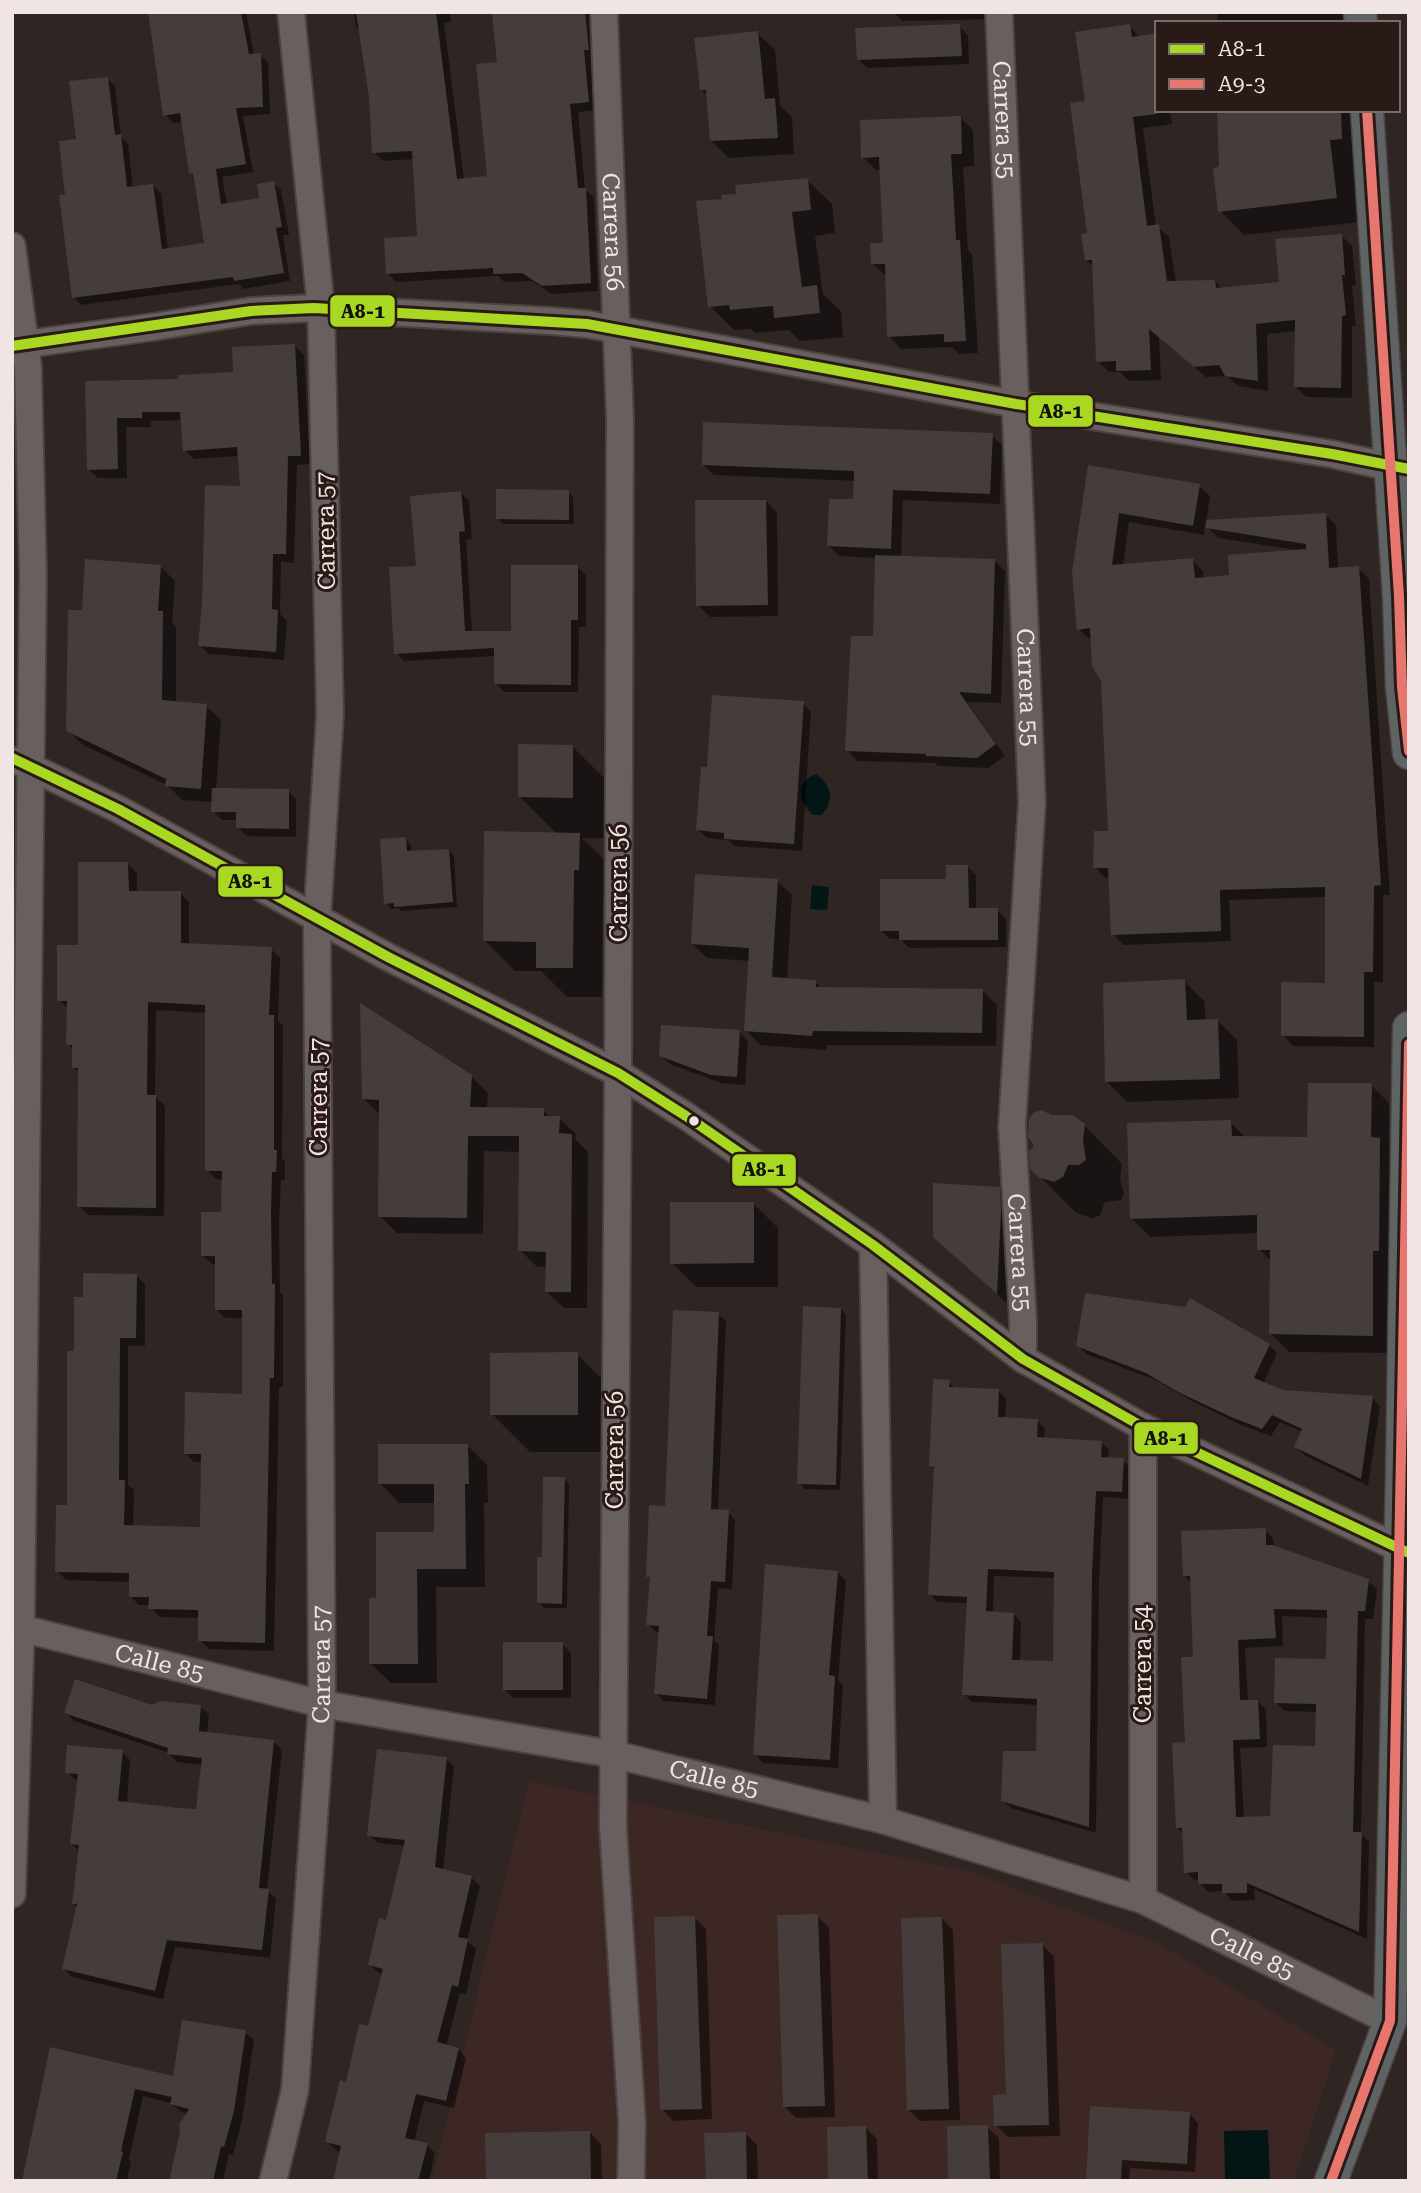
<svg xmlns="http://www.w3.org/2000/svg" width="1421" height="2193" viewBox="0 0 1421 2193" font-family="'Roboto Serif',serif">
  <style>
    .built { fill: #3d2724 }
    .water { fill: #041515 }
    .shadow { fill: #0007; fill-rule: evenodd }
    .building { fill: #453d3c; fill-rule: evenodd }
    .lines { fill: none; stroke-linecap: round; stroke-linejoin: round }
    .minor-casing { stroke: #4b4341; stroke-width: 30 }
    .major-casing { stroke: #4b4341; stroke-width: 35 }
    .minor { stroke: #67605e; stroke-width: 26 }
    .major { stroke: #5e6363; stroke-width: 32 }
    .bus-1-casing { stroke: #291917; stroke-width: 16 }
    .bus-2-casing { stroke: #291917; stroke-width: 16 }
    .bus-1 { stroke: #a8d822; stroke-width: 10 }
    .bus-2 { stroke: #e7776e; stroke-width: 10 }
    .bus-dot { fill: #f1e5e3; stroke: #291917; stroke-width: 2.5 }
    .labels { text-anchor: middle; stroke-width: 6; stroke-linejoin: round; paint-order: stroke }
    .street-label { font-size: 24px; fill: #f1e5e3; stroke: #291917 }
    .line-badge { stroke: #291917; stroke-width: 2.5 }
    .pale-badge-label { font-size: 19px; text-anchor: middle; font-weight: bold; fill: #111 }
  </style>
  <rect width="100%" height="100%" fill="#2f2624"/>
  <path class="built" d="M529 1781 971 1872 1157 1943 1336 2050 1294 2181H432Z"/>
  <path class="water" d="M816 774C831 785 836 801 821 815H813C798 801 794 783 816 774Z
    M812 885 829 887 827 910 810 909Z
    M1268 2130 1270 2181H1225L1224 2131Z"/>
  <path class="shadow" d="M149 12H246L254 55H260L268 62 270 114 243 116 253 172 222 177 227 205 261 200 273 183 281 190 289 235H283L290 281 243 289 239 284 81 305 74 297 67 196 78 140 107 79 115 86 121 137 128 144 133 188 153 186 161 193 168 250 206 244 183 122 173 123 165 115Z
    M354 12H450L451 22 444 23 464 180 489 177 498 64 494 16 529 12H589L593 16 597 58H592L597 110 578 112 585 189 594 198 598 291 552 294 532 281 504 282 498 276 396 282 388 273 419 238 415 159 383 161 374 152 371 97 361 32 356 27Z
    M893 12H998L999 19 902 21Z
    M1217 12H1366V23H1218Z
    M959 26 968 35 969 64 867 68 858 59Z
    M1129 26 1140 38 1157 110H1170L1172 124 1143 128 1156 226 1169 237 1176 283 1215 281 1223 289 1281 284 1341 235 1352 246 1356 285 1352 286 1356 326H1352V398L1306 397 1296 387V331L1267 334 1268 391 1238 386 1227 376 1206 377 1159 337 1161 380 1129 381 1120 372H1109L1098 361 1094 267 1086 260 1088 235 1087 103Z
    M757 33 775 50 780 106 792 117 794 154 729 158 711 141 709 97 701 90Z
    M1218 110H1353L1366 163H1354L1361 222 1244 235 1220 211 1221 168Z
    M960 117 973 130 974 166 963 167 968 250 972 254 978 353 959 354 952 347 901 349 889 336 886 276 873 264 885 244 882 170H876L863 157Z
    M807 180 832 204 835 233 815 236 823 294 841 311 843 337 800 341 789 330 756 333 751 329 734 330 710 306 724 200Z
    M294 345 304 355 310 464 297 465 294 563 281 562 280 614 287 621 284 660 209 654 200 645 242 488 240 456 194 459 185 450 183 420 151 421V427H126L127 478H98L88 469 87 383 180 381 235 373Z
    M992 435 1002 446 1000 504 903 500 901 557 995 561 1005 571 1001 703 967 702 1005 756 988 768 938 766 935 763 857 761 847 750 875 638 877 558 839 556 829 546 855 500V481L714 475 703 464Z
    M1090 467 1199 486 1210 496 1206 522 1325 515 1336 525 1338 570 1358 568 1369 579 1390 895H1383V982H1374V1047L1293 1046 1283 1035 1327 984V897L1229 900 1231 941 1123 945 1113 934 1110 878H1105L1095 867 1110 833 1102 681 1092 639H1089L1079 629ZM1129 522 1204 535 1205 524 1218 538 1296 550 1231 577 1204 579 1203 571 1192 560 1123 566Z
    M568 492 573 497 574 524H503L498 518Z
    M461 493 469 501 472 539 466 540 472 632 512 633 578 567 586 575V627H579L578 692H504L496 683V656L404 661 396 653 418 568Z
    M766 501 777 513 778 616 710 617 698 605Z
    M160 566 175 581 172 622 176 627V703L206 706 221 720 216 790H288L296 799V837L247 836 238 828V820H222L213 811V802L182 800 167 785 83 745 68 730 83 612Z
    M803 703 811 712 802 851 734 846 728 840 707 838 698 830 708 769Z
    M572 746 613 787V838H582L609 864 608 899H603L602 997H567L541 971H515L485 941 557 834 519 796Z
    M406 839 411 845V852L449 850 454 856 457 907 401 911 398 908 391 909 386 903Z
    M128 864 137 873V893H180L189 902V945L271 949 280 958 278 1021 283 1026 282 1158 285 1161V1180H281L279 1223 280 1292 283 1295V1387H279L274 1651 209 1649 200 1640V1618L159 1617 150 1605H139L130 1596 131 1582 66 1580 57 1571 69 1507 76 1353 85 1299 136 1275 145 1284V1346H128V1485L134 1490 133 1527 202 1529 203 1462H194L185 1453 244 1396V1318H225L216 1309V1264H212L202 1255 222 1214 224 1180 216 1179 207 1170V1013L156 1010 155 1097 165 1106 164 1216 88 1215 79 1206 80 1074 74 1067V1050L68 1044 69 1010 59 1000 80 947Z
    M968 867 976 875V910H997L1006 919V947L909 948 901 939H890L882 931Z
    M777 881 792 895 787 980 815 982 823 989 982 990 997 1005 996 1046 827 1045 826 1050 760 1045 746 1030 750 961 707 958 692 944Z
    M1184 981 1204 1001 1206 1021 1217 1020 1237 1040 1239 1098 1127 1102 1107 1082Z
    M739 1032 748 1041 745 1085 721 1083 670 1064 661 1056Z
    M471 1076 488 1093 487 1109 543 1110 551 1118H559L576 1134 575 1139 588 1152 587 1308H564L547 1292V1267H537L520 1250 521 1152 484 1151 483 1234 397 1233 380 1216V1115L364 1099Z
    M1371 1085 1389 1103V1149L1398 1158 1390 1353 1289 1352 1271 1334 1272 1262 1259 1249V1233L1150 1237 1132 1219 1230 1122 1246 1138H1309Z
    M1051 1117 1078 1119 1122 1164 1120 1179 1124 1195 1121 1200 1105 1202 1100 1215 1093 1219 1075 1212 1032 1168 1036 1146Z
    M999 1188 1030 1220 1027 1322 935 1236Z
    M754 1204 778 1228V1287H696L672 1263Z
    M841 1309 846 1315 840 1490 805 1489 799 1483Z
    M718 1314 726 1321 718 1511 728 1512 735 1520 732 1589 718 1588 714 1640 719 1645 715 1705 663 1701 656 1693 661 1632H656L648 1624 652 1580 648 1576Z
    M1078 1345H1269L1277 1353 1263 1384 1283 1392 1372 1398 1380 1406 1368 1486 1304 1455 1296 1447 1303 1432 1280 1422 1271 1436 1241 1425 1188 1399 1156 1380 1086 1354Z
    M577 1354 615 1392V1452H530L492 1414Z
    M949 1382 956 1389 999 1391 1006 1399 1005 1419 1037 1421 1045 1428 1044 1440 1101 1442 1109 1450 1108 1459 1123 1460 1130 1468 1129 1499 1103 1497 1099 1582 1096 1833 1011 1808 1003 1801 1038 1753 1039 1705 972 1702 964 1694 968 1603 937 1602 930 1594 936 1471 930 1466ZM994 1576 1055 1578V1663L1020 1662 1021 1622 1014 1614 993 1613Z
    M468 1446 487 1465 488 1503H484L485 1587H436L437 1683H391L371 1664 378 1600 436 1533V1503H399L380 1483Z
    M564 1478 569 1484 567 1608H544L539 1602 543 1559Z
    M1265 1530 1273 1538 1274 1547 1368 1581 1377 1589 1373 1619H1365L1361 1834 1369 1842 1367 1939 1254 1889 1255 1900 1232 1901 1224 1891 1208 1892 1200 1883V1880H1194L1186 1872 1184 1834 1177 1828 1195 1658 1192 1583 1185 1576ZM1282 1616 1329 1618 1328 1661 1276 1702 1284 1711 1318 1712 1317 1748 1272 1817 1244 1818 1240 1748 1267 1747 1266 1710 1258 1701 1248 1702 1245 1648 1283 1646Z
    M837 1572 846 1581 838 1680 843 1686 838 1768 763 1763 755 1754Z
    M562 1644 571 1653V1698H513L505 1689Z
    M152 1707H201L209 1715 207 1734 273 1741 282 1750 267 1890 276 1899 270 1958 175 1947 163 1999 72 1977 64 1969 78 1908 73 1903 80 1852 72 1844 79 1781 76 1780 67 1772 122 1752 130 1760 127 1804 198 1811 203 1765 177 1762 169 1753 74 1721 66 1713Z
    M446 1758 454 1767 443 1871 472 1878 480 1886 467 1941 476 1949 466 1994 460 1993 446 2047 458 2049 466 2058 454 2108 424 2101 414 2142 427 2145 435 2153 429 2181H335L341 2152 336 2150 327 2142 369 2028 383 1974 379 1973 370 1965 387 1922 405 1846 378 1843 369 1835Z
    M817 1916 829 1927 835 2117 796 2118 785 2107Z
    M695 1918 706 1929 712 2119 673 2121 662 2109Z
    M942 1918 953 1930 960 2120 920 2121 909 2110Z
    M1043 1945 1054 1957 1060 2136 1008 2137 996 2125 1008 2096Z
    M245 2032 254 2040 242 2120 233 2155 229 2154 223 2181H170L188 2114 181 2112 171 2103 143 2096 129 2159 131 2162 127 2178 140 2181H21L23 2175 25 2176 51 2049 174 2078Z
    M1190 2114 1198 2123 1195 2172 1130 2168 1129 2181H1087Z
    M865 2127 877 2139 878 2181H830Z
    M987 2127 999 2138 1000 2181H950Z
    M589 2132 601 2144 602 2181H488Z
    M745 2133 757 2145 758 2181H707Z"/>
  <path class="building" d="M148 12H241L249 54 261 53 263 107 236 108 246 164 216 169 221 204 259 198 257 184 274 181 282 227 276 228 284 273 234 281 233 277 72 298 59 195H65L59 141 76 139 69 81 108 77 115 135 121 134 127 187 153 184 162 249 204 243 193 173H189L180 113 163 116Z
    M356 12H436L457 179 487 176 476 64 497 62 492 14 585 12 589 50H584L589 102 570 104 578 188H586L591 283 542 286 522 273 493 274V268L386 274 384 238 417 236 412 151 372 153 369 97Z
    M960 24 962 56 857 60 855 28Z
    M1130 24 1132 37 1157 33V114L1133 117 1147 226 1159 224 1167 281 1215 280 1216 288 1279 282 1275 239 1342 234 1345 275H1342L1346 315 1342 316 1341 388 1294 387 1295 320 1256 324 1258 381 1225 376 1219 365 1194 367 1149 329 1151 370 1116 371V361L1096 362 1092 260H1085L1081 234 1087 233 1070 103 1085 101 1075 32Z
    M758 31 765 99 775 98 778 138 710 141 706 90H700L694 38Z
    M1217 110H1341L1342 139 1330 140 1337 198 1218 212 1213 168 1219 167Z
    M961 116 962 154H951L956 240H960L966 341 944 342V334L887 337 885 264H871L870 243H883L879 157 861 158 860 120Z
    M808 178 811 210 792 212 802 287 817 285 820 313 774 318 773 306 730 310 729 305 708 307 696 201 722 199 721 195 736 194 735 185Z
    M295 344 301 456H288L286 554H273L272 609 278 610 276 652 198 646 202 604 205 485 240 486 237 447 183 451 180 412H142V418H117L118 469 87 470 85 381 178 379V375L233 372 232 347Z
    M703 422 993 433 990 494 893 490 891 549 827 546 829 499H853L854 471 702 465Z
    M1088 465 1200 484 1193 526 1119 513 1112 565 1193 558 1195 578 1229 575 1228 555 1306 549V544L1206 528V520L1326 513 1329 568 1359 566 1381 885 1374 886 1373 972H1364V1037L1281 1036V982L1325 983V887L1220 890 1221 931 1111 935 1108 868H1093L1094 831H1108L1101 681 1092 666 1090 628 1077 630 1072 573Z
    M496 489 569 490V520L496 519Z
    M461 491 465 531 459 532 465 631H511V565H578V620H571V685L494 684V648L394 654 389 567 416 566 410 496Z
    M695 500H766L768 605 696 606Z
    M875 555 995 559 991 694 959 692 996 744 977 758 926 756V754L845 751 851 636H873Z
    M85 559 161 565 158 611H163L162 700 207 704 201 789 165 786 166 779 66 731 68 610H82Z
    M712 695 804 701 794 844 724 839V833L696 830 701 767H707Z
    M518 744 573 745V798L518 797Z
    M212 788 289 789V829L236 828V812H211Z
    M484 831 580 833 579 870H574L573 968H536V942L483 941Z
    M406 837 407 851 449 849 453 902 394 907V903L384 904 380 839Z
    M78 862H128L129 891H181V943L272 947 269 1015H274V1150H277L276 1172H272L271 1213 272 1284H275L274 1378H270L265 1643 198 1641V1610L148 1609 149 1597H129V1573L55 1572 56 1505H67V1351H74V1297H83V1273L137 1274 136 1338H120L119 1480H125L124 1525 200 1527 201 1454H184L185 1392 242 1394V1310H215V1256H201V1212H221L222 1171H205V1005L148 1002 147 1095H156V1208L77 1207 78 1068H72V1045H66L67 1001H57V945H78Z
    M946 865H968L969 908H998V940H899V931H880V879H946Z
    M695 874 778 879 772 977 816 980V987L983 989 982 1033 813 1031 812 1036 744 1031 749 948 691 944Z
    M1185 979 1187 1020 1218 1019 1220 1079 1105 1082 1103 983Z
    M360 1003 472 1075 470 1107 544 1108V1116H560L559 1133 572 1134 571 1292H545L546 1252 518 1251 519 1136H468L467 1218 378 1217 379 1100 362 1099Z
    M661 1025 740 1030 737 1077 711 1075 659 1056Z
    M1308 1083H1372L1371 1137 1380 1138 1379 1251H1373V1336L1269 1334 1270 1250H1257V1215L1130 1219 1127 1123 1231 1120 1232 1136 1307 1137Z
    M1041 1110 1052 1115H1073L1085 1124 1083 1140 1086 1160 1079 1165H1068L1063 1177 1054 1182 1038 1177 1030 1169 1029 1151 1034 1146 1028 1136 1029 1118 1033 1113Z
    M933 1183 1000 1187 1001 1211 997 1294 933 1237Z
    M670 1202H754V1263L670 1264Z
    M1085 1293 1185 1307 1190 1298 1270 1344 1254 1378 1283 1390 1373 1396 1361 1479 1294 1447 1302 1429 1272 1415 1262 1429 1231 1417 1178 1392 1146 1373 1076 1346Z
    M803 1306 841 1308 836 1485 797 1484Z
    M673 1310 719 1312 711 1509 729 1510 725 1582 711 1581 707 1636H713L707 1699 654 1694 659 1626 646 1625 650 1577H646L649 1505 665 1506Z
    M578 1352V1415H490V1353Z
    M933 1379 950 1380 949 1387 999 1389 998 1417 1038 1419 1037 1437 1102 1441 1101 1457 1124 1458 1122 1492 1096 1491 1092 1573 1089 1827 1001 1801 1003 1751H1036L1037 1699 962 1695 967 1597 928 1595 934 1467 929 1466ZM988 1569 1054 1572 1053 1661 1012 1660 1014 1613 986 1611Z
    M378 1444H468L469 1484H465L466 1569H417L418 1664H369V1598H376V1532H434V1484H378Z
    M543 1477H565L562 1604 537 1603V1557H542Z
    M1266 1528V1545H1272L1369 1579 1365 1611H1358L1353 1832H1362L1359 1932 1247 1883V1893H1222V1884H1198V1872L1184 1873 1182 1828H1176L1172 1743 1185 1742 1181 1657H1193L1190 1576H1183L1181 1531ZM1274 1609 1327 1610 1326 1659 1275 1658 1274 1703 1316 1704 1315 1746 1273 1745 1270 1816 1236 1817 1233 1740 1260 1739 1258 1700H1240L1238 1640 1276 1638Z
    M765 1564 838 1571 829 1675 835 1676 830 1760 753 1755Z
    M503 1642H563V1690H503Z
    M75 1679 152 1705 161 1701 201 1705 199 1731 274 1740 259 1888 269 1889 262 1950 167 1940 155 1991 62 1969 77 1904H72L79 1845 70 1844 78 1774 65 1773 67 1745 123 1750 118 1801 178 1808 196 1809 202 1758 167 1754 168 1748 64 1713Z
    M377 1749 447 1757 435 1867 472 1876 458 1937 468 1939 458 1987 452 1985 437 2042 459 2048 446 2101 416 2094 405 2138 428 2143 418 2181H333L341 2146 325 2142 340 2080 346 2082 359 2024 368 2026 383 1969 368 1965 379 1918 386 1920 405 1840 367 1836Z
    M818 1914 825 2106 783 2107 777 1915Z
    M695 1916 702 2109 660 2110 654 1917Z
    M942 1917 949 2109 907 2110 901 1918Z
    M1043 1943 1049 2125 994 2126 993 2095 1006 2094 1001 1944Z
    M182 2020 246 2030 234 2111 224 2147 221 2146 213 2181H169L180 2132 179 2125 189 2109 170 2104 172 2097 135 2089 121 2151 123 2152 116 2181H22L50 2047 173 2076Z
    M1090 2106 1190 2112 1187 2164 1122 2160 1121 2181H1086Z
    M988 2125 990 2181H948L947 2126Z
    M866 2126 868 2181H828L827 2127Z
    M590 2131 591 2181H486L485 2133Z
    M746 2132 747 2181H706L704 2133Z"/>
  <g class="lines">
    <g class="minor-casing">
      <g id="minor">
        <path id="s1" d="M604 12 620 419 618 1073 613 1827 632 2122 631 2181"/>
        <path id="s2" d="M999 12 1032 802 1012 1127 1023 1321V1359"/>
        <path d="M12 246 28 367 33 574 21 1628 12 1894"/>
        <path d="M12 346 153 327 251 311 314 308 551 321 587 324 1016 404 1332 454 1390 467"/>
        <path d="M18 761 118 809 388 957 618 1073 686 1116 873 1245 1023 1359 1143 1427 1409 1553"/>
        <path d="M873 1245 883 1820"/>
        <path id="s3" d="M12 1626 322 1704 612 1754 883 1820 1143 1900 1390 2021"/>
        <path d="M1143 1900V1427"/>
        <path id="s4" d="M273 2181 295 2090 322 1704 317 920 330 715 321 308 291 12"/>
      </g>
    </g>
    <g class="major-casing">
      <path id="major" d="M1360 12 1361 23
        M1367 110 1399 596 1402 687 1409 753
        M1331 2181 1390 2021 1402 1477 1409 1028"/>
    </g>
    <use href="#minor" class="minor"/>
    <use href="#major" class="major"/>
    <g class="bus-1-casing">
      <path id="bus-1" d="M12 346 251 311 314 308 587 324 1016 404 1332 454 1409 469
        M12 758 118 809 388 957 618 1073 686 1116 873 1245 1023 1359 1143 1427 1409 1553"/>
    </g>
    <g class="bus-2-casing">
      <path id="bus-2" d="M1367 110 1399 596 1402 687 1409 751
        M1331 2181 1390 2021 1409 1044"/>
    </g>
    <use href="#bus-1" class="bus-1"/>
    <use href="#bus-2" class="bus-2"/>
  </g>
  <circle class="bus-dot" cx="694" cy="1121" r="6"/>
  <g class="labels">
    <g class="street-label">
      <text dy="8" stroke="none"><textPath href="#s2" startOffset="108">Carrera 55</textPath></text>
      <text dy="8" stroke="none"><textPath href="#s1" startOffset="220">Carrera 56</textPath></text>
      <text transform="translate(326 531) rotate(-91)" y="8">Carrera 57</text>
      <text dy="8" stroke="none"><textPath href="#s2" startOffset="676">Carrera 55</textPath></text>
      <text transform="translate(619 883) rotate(-90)" y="8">Carrera 56</text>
      <text transform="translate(319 1097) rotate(-90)" y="8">Carrera 57</text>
      <text dy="8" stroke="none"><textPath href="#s2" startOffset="1242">Carrera 55</textPath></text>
      <text transform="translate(615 1450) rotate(-90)" y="8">Carrera 56</text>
      <text dy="8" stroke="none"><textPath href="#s3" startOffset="152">Calle 85</textPath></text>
      <text dy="8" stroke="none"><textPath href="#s4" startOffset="520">Carrera 57</textPath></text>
      <text transform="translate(1143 1664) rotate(-90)" y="8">Carrera 54</text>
      <text dy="8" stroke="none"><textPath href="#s3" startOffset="719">Calle 85</textPath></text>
      <text dy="8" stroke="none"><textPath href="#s3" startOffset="1286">Calle 85</textPath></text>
    </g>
  </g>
  <g class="line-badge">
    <rect x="329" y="294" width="67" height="34" rx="7" fill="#a8d822"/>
    <rect x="1027" y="394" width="67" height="34" rx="7" fill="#a8d822"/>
    <rect x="217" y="865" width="67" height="33" rx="7" fill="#a8d822"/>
    <rect x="731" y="1153" width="66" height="34" rx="7" fill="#a8d822"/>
    <rect x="1133" y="1421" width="66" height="34" rx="7" fill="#a8d822"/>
  </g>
  <g class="pale-badge-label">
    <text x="363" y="318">A8-1</text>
    <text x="1061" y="418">A8-1</text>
    <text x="250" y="888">A8-1</text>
    <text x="764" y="1176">A8-1</text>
    <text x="1166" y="1445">A8-1</text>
  </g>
  <rect width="1421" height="2193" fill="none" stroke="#f1e5e3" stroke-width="28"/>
  <rect x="1155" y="21" width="245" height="91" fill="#291917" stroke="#796b69" stroke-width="2"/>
  <rect x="1169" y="44" width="35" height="10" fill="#a8d822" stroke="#796b69" stroke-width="2"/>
  <text x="1218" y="56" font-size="21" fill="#f1e5e3">A8-1</text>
  <rect x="1169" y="79" width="35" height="10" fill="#e7776e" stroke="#796b69" stroke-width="2"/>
  <text x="1218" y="91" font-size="21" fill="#f1e5e3">A9-3</text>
</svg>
